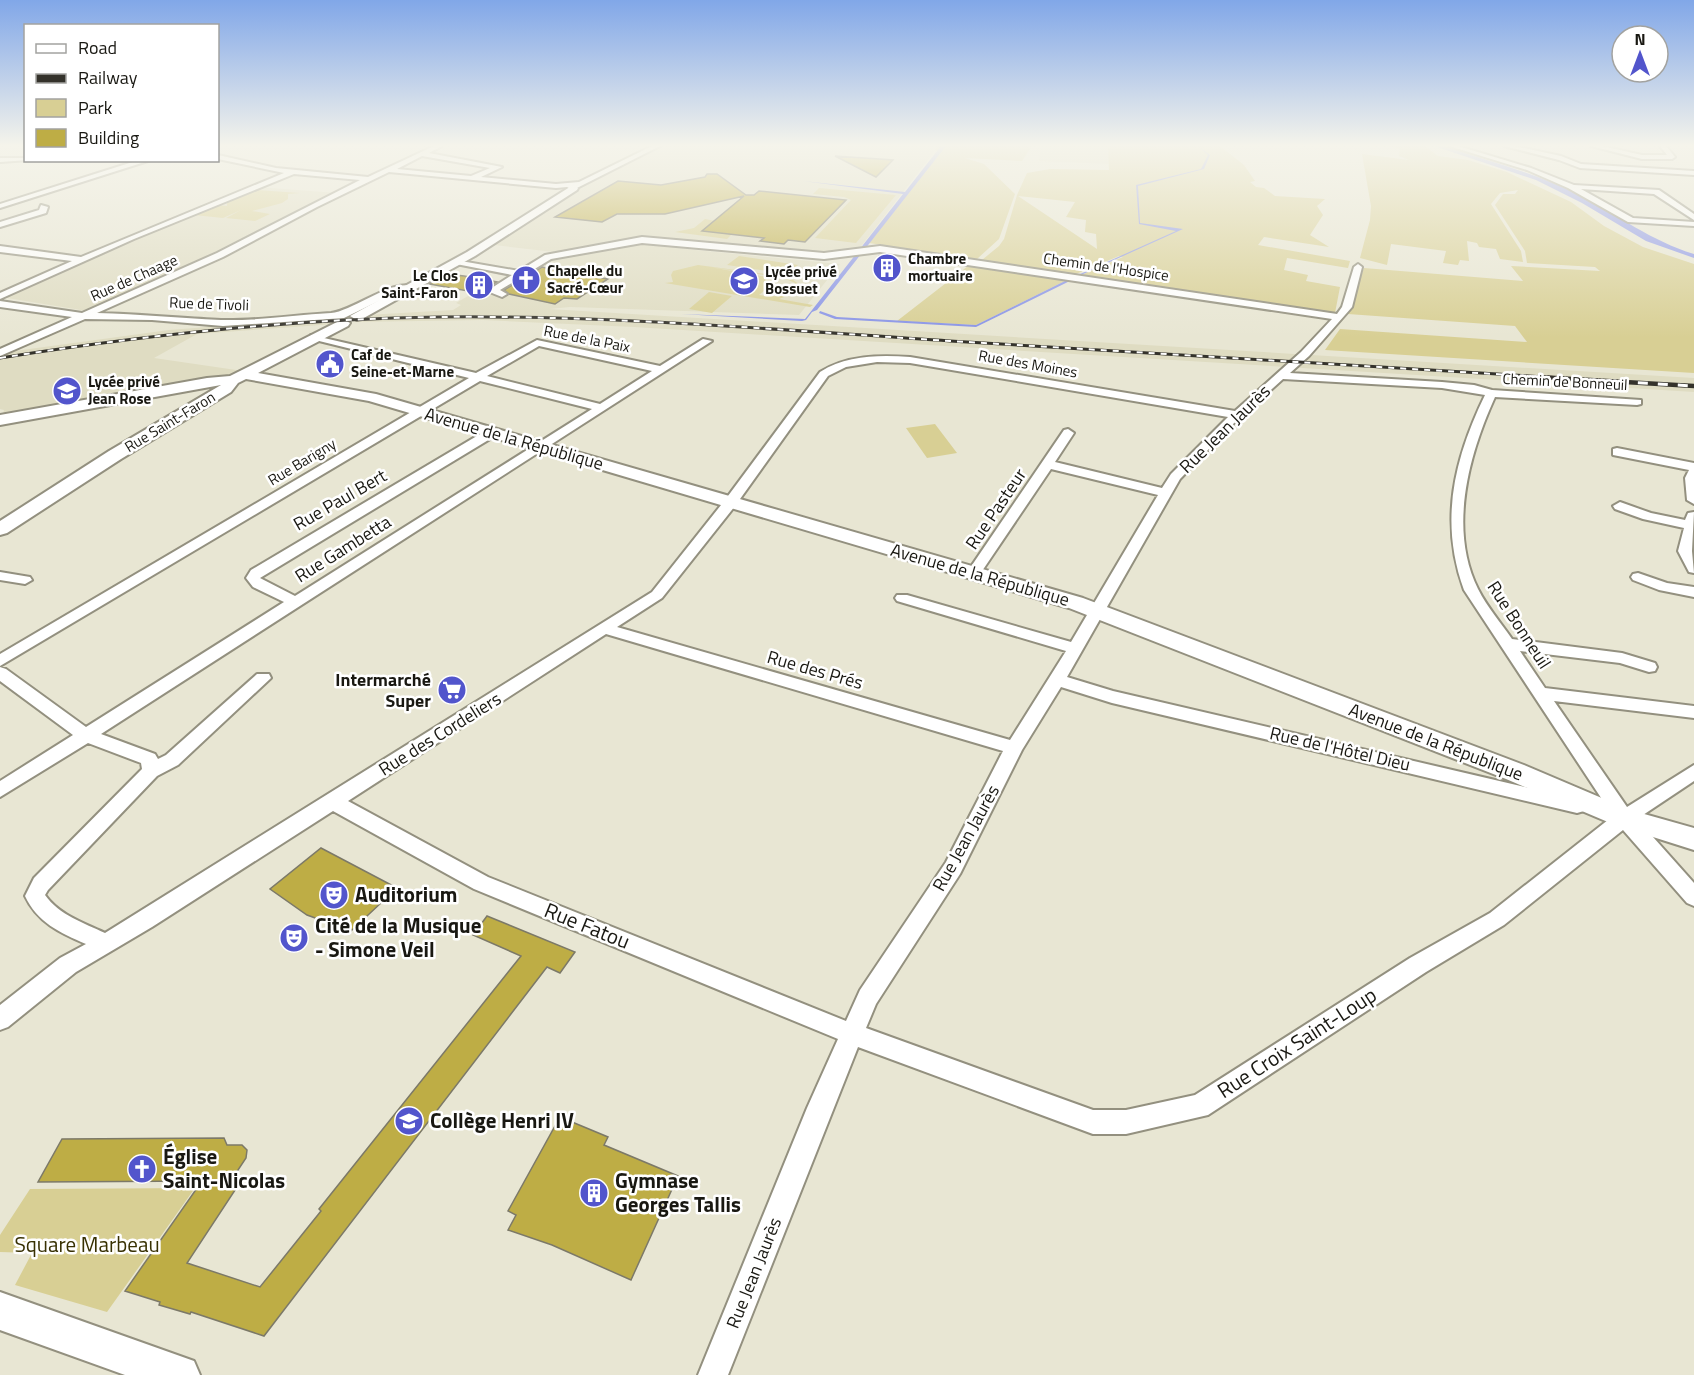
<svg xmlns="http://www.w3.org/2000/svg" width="1694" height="1375" viewBox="0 0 1694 1375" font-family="'Titillium Web',sans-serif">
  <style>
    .built { fill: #dfdcc2 }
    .green { fill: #d8cf94; fill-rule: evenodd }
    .water { fill: #8893e7 }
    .building { fill: #bead45; stroke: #7c7968; stroke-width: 1.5 }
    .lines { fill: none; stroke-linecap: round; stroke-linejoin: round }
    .street-casing { stroke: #93907f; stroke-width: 4 }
    .secondary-casing { stroke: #93907f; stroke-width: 4 }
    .street { fill: #fff; fill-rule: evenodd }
    .secondary { fill: #fff; fill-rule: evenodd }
    .rail-far1-casing { stroke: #34322b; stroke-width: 3 }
    .rail-casing { stroke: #34322b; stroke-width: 4.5 }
    .rail-far1 { stroke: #fff; stroke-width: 2; stroke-dasharray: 6; stroke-linecap: butt }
    .rail { stroke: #fff; stroke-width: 3; stroke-dasharray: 10; stroke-linecap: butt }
    .labels { text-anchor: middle; stroke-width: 5; stroke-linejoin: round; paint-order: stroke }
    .far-poi-label { font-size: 15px; font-weight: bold; fill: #191812; stroke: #fff; text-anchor: start }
    .far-street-label { font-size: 15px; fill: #191812; stroke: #fff }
    .street-label { font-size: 18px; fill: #191812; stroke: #fff }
    .poi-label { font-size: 18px; font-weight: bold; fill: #191812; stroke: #fff; text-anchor: end }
    .near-poi-label { font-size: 21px; font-weight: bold; fill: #191812; stroke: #fff; text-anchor: start }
    .near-street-label { font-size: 21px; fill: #191812; stroke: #fff }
    .near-park-label { font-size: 21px; fill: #383103; stroke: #fff }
  </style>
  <rect width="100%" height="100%" fill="#e8e6d3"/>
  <path class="built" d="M660 146H938V147L859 249 829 255 647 236 554 252 494 245 570 192Z
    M1041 146H1108L1110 164 1039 161Z
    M257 187 337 193 208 257 87 311 1 297 94 253Z
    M642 242 695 250 840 264 799 315 570 307 549 309 1694 378V392L634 327 483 320 354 322 367 315 453 310 461 305 456 303 468 296 474 298 481 294 493 295 499 292 497 290 551 259Z
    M350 316 335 324 197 334 154 358 243 371 236 374 3 414 4 410 0 409V353L169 330Z"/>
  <path class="green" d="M938 146H1032L1022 161 965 158 984 164 1015 194 999 239 977 259 869 243 941 152 935 150Z
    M1108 146H1220L1244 165 1255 181 1250 182 1256 187 1264 188 1275 196 1325 199 1317 206 1323 215 1310 235 1329 247 1264 237 1258 245 1350 261 1348 268 1287 258 1284 270 1308 275 1306 281 1340 287 1335 313 1314 312 1081 275 1123 257 1119 256 1076 274 982 260 999 246 1004 239 1017 195 1027 173 1050 169 1109 170ZM1018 196 1075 202 1066 217 1086 220 1085 232 1096 234 1097 249Z
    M1389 146H1425L1438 156 1468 160 1507 172 1571 202 1604 226 1643 247 1694 264V373L1325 350 1340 329 1527 342 1515 326 1348 314 1364 268 1523 281 1511 266 1600 271 1595 267 1527 263 1525 251 1495 205 1503 194H1515L1518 190 1500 193 1491 204 1521 251 1523 262 1500 259 1496 249 1479 247 1477 243 1467 241 1469 261 1460 260 1458 265 1443 263 1446 251 1391 244 1387 265 1360 258 1370 220 1371 206 1362 154 1409 160 1399 156 1400 149Z
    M819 188 896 195 856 243 815 238 851 200 844 197 813 194Z
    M257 190 300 193 288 194V199L282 203 252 211 270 214 255 221 226 218 241 210 223 218 194 215 217 205 227 206V203L237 197Z
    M705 219 715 221 703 231 732 234 727 239 675 232 694 228Z
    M739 256 798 265 788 274 727 265Z
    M698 265 789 277 800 285 798 292 779 299 813 305 810 307 665 283 673 282 671 275 673 271ZM710 267 784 278 795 283 796 287C788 298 772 297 759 295L779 279Z
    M968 266 1071 278 976 325 897 321Z
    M709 292 732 296 712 313 689 309Z
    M935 424 957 453 927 458 906 428Z
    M195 1188 107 1312 15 1285 32 1253 0 1252V1235L30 1189Z"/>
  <path class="water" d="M941 146H946L817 310 812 312 806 320 802 321 681 314 805 319 903 194 803 181 905 192Z
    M1198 146 1210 155 1204 169 1138 186 1140 223 1183 229 1081 275H1078L1176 231 1139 224 1136 185 1201 169 1208 155Z
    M1434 146H1443C1489 161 1535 173 1579 195 1618 215 1651 241 1694 254V258L1646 241 1582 203 1536 180Z
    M1073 277 1076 278 976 327 835 319 819 313 820 311 837 317 976 325Z"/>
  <path class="building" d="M835 156 893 160 876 177Z
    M707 174H717L746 195H754L759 191 846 200 805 242 788 240 784 244 760 241 764 238 702 231 744 196 665 214H617L602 222 555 217 618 181 661 185 705 177Z
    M542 267 558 271 608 279 577 299 564 298 555 304 509 294 504 290Z
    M448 274 464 276 497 282 479 293 429 284Z
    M321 848 397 888 351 931 307 915 270 889Z
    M487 916 575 952 560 973 547 967 264 1336 191 1312 190 1314 159 1305 160 1302 125 1291 202 1181 38 1182 62 1139 224 1138 227 1145H242L247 1150 246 1158 232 1179 241 1181 187 1263 260 1287 321 1211 319 1209 521 956 473 935Z
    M560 1117 608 1137 604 1145 678 1176 631 1280 552 1245 508 1230 516 1215 508 1211Z"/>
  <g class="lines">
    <g class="street-casing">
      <path id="street" d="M434 146H442L429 153 502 167 481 177 556 184 579 182 652 146H660L573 190 567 187 556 188 389 172 317 207 223 257 97 313C139 314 180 318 221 320 257 321 295 315 331 313 354 311 397 275 416 288L411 291 397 292 344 318 223 326 152 320 85 319 0 356V349L72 317 0 307V301L82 313 217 253 360 180 294 174 134 239 0 299V293L72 261 0 252V246L81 257 284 173 218 159V155L276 168 368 177ZM422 156 490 168 471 176 397 169Z
        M1449 146H1458L1531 168 1574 185 1659 190 1694 214V220L1654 194 1581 189 1633 218 1694 222V226L1628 222 1568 188 1527 170Z
        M1504 146H1515L1561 156 1581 164 1694 171V175L1580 168 1559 160Z
        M1591 146H1602L1642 155H1667L1660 146H1666L1675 157 1672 159H1642Z
        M0 158H26V160H29L0 162Z
        M139 160H151L0 208V204Z
        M41 205 48 207 46 213 0 227V222L39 210Z
        M642 237 824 253 880 246 1337 314 1342 307 1354 267 1358 264 1362 267 1352 307 1309 356 1290 373 1442 382 1474 385 1492 390 1641 400V404L1637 405 1495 397C1469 454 1448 529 1478 589 1487 607 1501 623 1512 639L1622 653 1655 663 1657 667 1655 671 1649 672 1620 663 1520 651 1545 688 1694 706V718L1554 701 1627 807 1694 765V781L1637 819 1694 883V906L1687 903 1623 830 1504 925 1426 972 1208 1115 1126 1134H1093L858 1047 728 1375H698L807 1108 838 1039 474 889 333 811 152 927 76 972 8 1027 0 1030V1005L60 958 86 944C60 933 37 922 25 896L34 878 142 769 141 763 88 743 0 797V781L73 735 0 681V667L6 669 86 727 284 602 253 587 246 578 251 570 487 430H495V436L260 578 295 596 592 409 480 381 0 666V654L469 378 311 339V335L476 373 537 340 660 366 703 339 712 341 101 734 155 754 158 759 166 755 257 674H269L271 678 178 765 157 776 48 890 45 895C59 915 84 923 105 933L652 592 725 500 820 372C847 355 879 355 910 357L1235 411 1301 352 1332 319 880 252 824 259 642 243 551 259 500 290 507 294 502 297 487 291 512 275 451 263 455 260 519 271 545 255ZM539 346 652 371 600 404 487 376ZM877 362 910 363 1228 417 1171 474 1162 488 1055 462 1074 433 1068 429 1064 430 966 574 968 577H978L1051 469 1158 495 1071 642 907 595H897L895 598 897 601 1066 651 1010 740 617 627 662 598 735 506 828 376 846 367ZM1283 379 1442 388 1485 395C1454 459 1439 521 1464 590L1613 816 1490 913 1410 958 1195 1095 1126 1110H1093L866 1028 876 1004 960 874 1022 750 1061 687 1112 703 1577 813 1584 811 1586 806 1584 801 1577 799 1113 691 1067 677 1180 479 1233 424ZM606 634 1003 751 946 862 860 990 846 1021 488 877 348 801Z
        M1617 448 1694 463V504L1687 500 1685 478 1689 470 1613 455V449Z
        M1620 502 1651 513 1685 520 1688 513 1694 512 1692 551 1694 573 1689 572 1678 551 1684 528 1643 519 1615 509 1613 506Z
        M0 572 30 577 32 580 25 584 0 580Z
        M1638 573 1667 583 1694 587V597L1659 590 1633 580 1631 577 1633 574Z"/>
    </g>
    <g class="secondary-casing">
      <path id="secondary" d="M573 185 578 188 577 190 475 256 362 319 357 320 350 316 467 252Z
        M343 319 350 323 348 326 258 373 376 394 1083 598 1524 765 1630 810 1694 828V850L1615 825 1506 779 1069 608 369 401 246 379 238 383 231 392 121 459 7 533 0 535V521L109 451 221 385 0 425V415L207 378 230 376Z
        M0 1292 194 1361 200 1375H125L0 1330Z"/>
    </g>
    <use href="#street" class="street"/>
    <use href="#secondary" class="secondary"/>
    <g class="rail-far1-casing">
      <path id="rail-far1" d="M0 358C145 335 291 319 438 317 609 315 779 330 950 341 1154 353 1358 366 1562 378"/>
    </g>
    <g class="rail-casing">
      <path id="rail" d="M1538 377 1694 386"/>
    </g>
    <use href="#rail-far1" class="rail-far1"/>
    <use href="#rail" class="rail"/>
  </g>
  <linearGradient id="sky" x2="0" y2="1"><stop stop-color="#81a7e8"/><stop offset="0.43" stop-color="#f5f4eb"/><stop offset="1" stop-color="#f5f4eb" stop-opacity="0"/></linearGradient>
  <rect width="1694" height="338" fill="url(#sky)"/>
  <defs>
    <g id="building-disc" transform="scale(1.5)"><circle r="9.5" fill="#5255cc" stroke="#fff"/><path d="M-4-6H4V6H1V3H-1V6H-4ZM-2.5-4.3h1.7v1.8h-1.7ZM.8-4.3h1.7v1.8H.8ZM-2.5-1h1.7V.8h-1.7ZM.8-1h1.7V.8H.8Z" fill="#fff"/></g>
    <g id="church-disc" transform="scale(1.5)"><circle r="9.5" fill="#5255cc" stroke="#fff"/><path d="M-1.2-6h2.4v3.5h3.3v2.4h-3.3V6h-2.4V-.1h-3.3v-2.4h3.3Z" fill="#fff"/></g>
    <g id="school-disc" transform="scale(1.5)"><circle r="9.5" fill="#5255cc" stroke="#fff"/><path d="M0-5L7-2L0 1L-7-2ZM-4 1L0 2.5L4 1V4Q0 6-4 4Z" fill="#fff"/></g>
    <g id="civic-disc" transform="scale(1.5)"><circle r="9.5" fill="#5255cc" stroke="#fff"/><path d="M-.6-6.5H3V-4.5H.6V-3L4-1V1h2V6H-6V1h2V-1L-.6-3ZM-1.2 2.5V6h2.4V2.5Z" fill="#fff"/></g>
    <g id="supermarket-disc" transform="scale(1.5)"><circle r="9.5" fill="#5255cc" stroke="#fff"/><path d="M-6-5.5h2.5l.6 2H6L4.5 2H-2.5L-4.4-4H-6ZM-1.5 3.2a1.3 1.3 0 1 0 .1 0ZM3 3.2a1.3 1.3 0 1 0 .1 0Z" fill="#fff"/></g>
    <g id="theatre-disc" transform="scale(1.5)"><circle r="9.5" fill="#5255cc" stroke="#fff"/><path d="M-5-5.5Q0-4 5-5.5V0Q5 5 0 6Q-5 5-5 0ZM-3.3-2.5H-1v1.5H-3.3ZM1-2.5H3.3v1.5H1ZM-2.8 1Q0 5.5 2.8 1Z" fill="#fff"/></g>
  </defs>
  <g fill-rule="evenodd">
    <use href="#building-disc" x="887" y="268"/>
    <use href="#church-disc" x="526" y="280"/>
    <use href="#school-disc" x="744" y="281"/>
    <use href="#building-disc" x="479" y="285"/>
    <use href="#civic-disc" x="330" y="364"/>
    <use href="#school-disc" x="67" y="391"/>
    <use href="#supermarket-disc" x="452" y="690"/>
    <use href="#theatre-disc" x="334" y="895"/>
    <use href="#theatre-disc" x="294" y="938"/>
    <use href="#school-disc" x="409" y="1121"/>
    <use href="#church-disc" x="142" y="1169"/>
    <use href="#building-disc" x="594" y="1193"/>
  </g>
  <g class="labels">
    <g class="far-poi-label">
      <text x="908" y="264">Chambre<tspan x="908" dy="17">mortuaire</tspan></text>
      <text x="547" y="276">Chapelle du<tspan x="547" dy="17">Sacré-Cœur</tspan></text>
      <text x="765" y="277">Lycée privé<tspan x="765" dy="17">Bossuet</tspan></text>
      <text x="458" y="281" text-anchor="end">Le Clos<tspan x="458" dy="17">Saint-Faron</tspan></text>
      <text x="351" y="360">Caf de<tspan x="351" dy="17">Seine-et-Marne</tspan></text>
      <text x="88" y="387">Lycée privé<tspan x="88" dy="17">Jean Rose</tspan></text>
    </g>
    <g class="far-street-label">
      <text transform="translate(1106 267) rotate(8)" y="5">Chemin de l'Hospice</text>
      <text transform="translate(134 278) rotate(-24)" y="5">Rue de Chaage</text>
      <text transform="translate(209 304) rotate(2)" y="5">Rue de Tivoli</text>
      <text transform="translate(587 339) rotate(11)" y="5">Rue de la Paix</text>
      <text transform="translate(1028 364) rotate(10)" y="5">Rue des Moines</text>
      <text transform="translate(1565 382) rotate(3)" y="5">Chemin de Bonneuil</text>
      <text transform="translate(170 422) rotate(-31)" y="5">Rue Saint-Faron</text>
      <text transform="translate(302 462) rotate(-31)" y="5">Rue Barigny</text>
    </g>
    <g class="street-label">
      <text transform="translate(1225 429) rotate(-44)" y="6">Rue Jean Jaurès</text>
      <text transform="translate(514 439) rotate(16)" y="6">Avenue de la République</text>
      <text transform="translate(340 500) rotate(-30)" y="6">Rue Paul Bert</text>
      <text transform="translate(996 509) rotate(-56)" y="6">Rue Pasteur</text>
      <text transform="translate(343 549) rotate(-32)" y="6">Rue Gambetta</text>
      <text transform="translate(980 575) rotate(16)" y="6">Avenue de la République</text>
      <text transform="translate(1519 625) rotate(57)" y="6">Rue Bonneuil</text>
      <text transform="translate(815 670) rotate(16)" y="6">Rue des Prés</text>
      <text transform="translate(440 734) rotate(-32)" y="6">Rue des Cordeliers</text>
      <text transform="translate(1436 742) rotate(21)" y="6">Avenue de la République</text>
      <text transform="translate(1340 749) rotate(13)" y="6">Rue de l'Hôtel Dieu</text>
      <text transform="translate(966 838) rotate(-61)" y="6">Rue Jean Jaurès</text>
      <text transform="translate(754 1273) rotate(-68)" y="6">Rue Jean Jaurès</text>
    </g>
    <g class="poi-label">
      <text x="431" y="686">Intermarché<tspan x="431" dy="21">Super</tspan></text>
    </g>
    <g class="near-poi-label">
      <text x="355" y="902">Auditorium</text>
      <text x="315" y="933">Cité de la Musique<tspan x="315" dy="24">- Simone Veil</tspan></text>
      <text x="430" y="1128">Collège Henri IV</text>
      <text x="163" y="1164">Église<tspan x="163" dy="24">Saint-Nicolas</tspan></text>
      <text x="615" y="1188">Gymnase<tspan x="615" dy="24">Georges Tallis</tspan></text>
    </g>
    <g class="near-street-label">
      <text transform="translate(587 926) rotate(22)" y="7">Rue Fatou</text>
      <text transform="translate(1297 1043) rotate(-33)" y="7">Rue Croix Saint-Loup</text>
    </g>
    <g class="near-park-label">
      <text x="87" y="1252">Square Marbeau</text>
    </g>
  </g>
  <rect x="24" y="24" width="195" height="138" fill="#ffffff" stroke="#a3a3a0" stroke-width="1.5"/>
  <rect x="36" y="44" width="30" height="9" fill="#ffffff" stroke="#a3a3a0" stroke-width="1.5"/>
  <text x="78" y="54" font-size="18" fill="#191812">Road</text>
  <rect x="36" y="74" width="30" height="9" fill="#34322b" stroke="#a3a3a0" stroke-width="1.5"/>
  <text x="78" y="84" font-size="18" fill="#191812">Railway</text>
  <rect x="36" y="99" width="30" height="18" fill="#d8cf94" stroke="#a3a3a0" stroke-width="1.5"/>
  <text x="78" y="114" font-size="18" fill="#191812">Park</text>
  <rect x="36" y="129" width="30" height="18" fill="#bead45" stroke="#a3a3a0" stroke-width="1.5"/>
  <text x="78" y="144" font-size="18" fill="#191812">Building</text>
  <g transform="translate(1640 54)"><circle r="28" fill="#ffffff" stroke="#a3a3a0" stroke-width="1.5"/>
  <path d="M0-4.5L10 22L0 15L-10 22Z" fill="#5255cc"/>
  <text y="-9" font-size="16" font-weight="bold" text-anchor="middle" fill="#191812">N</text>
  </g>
</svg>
